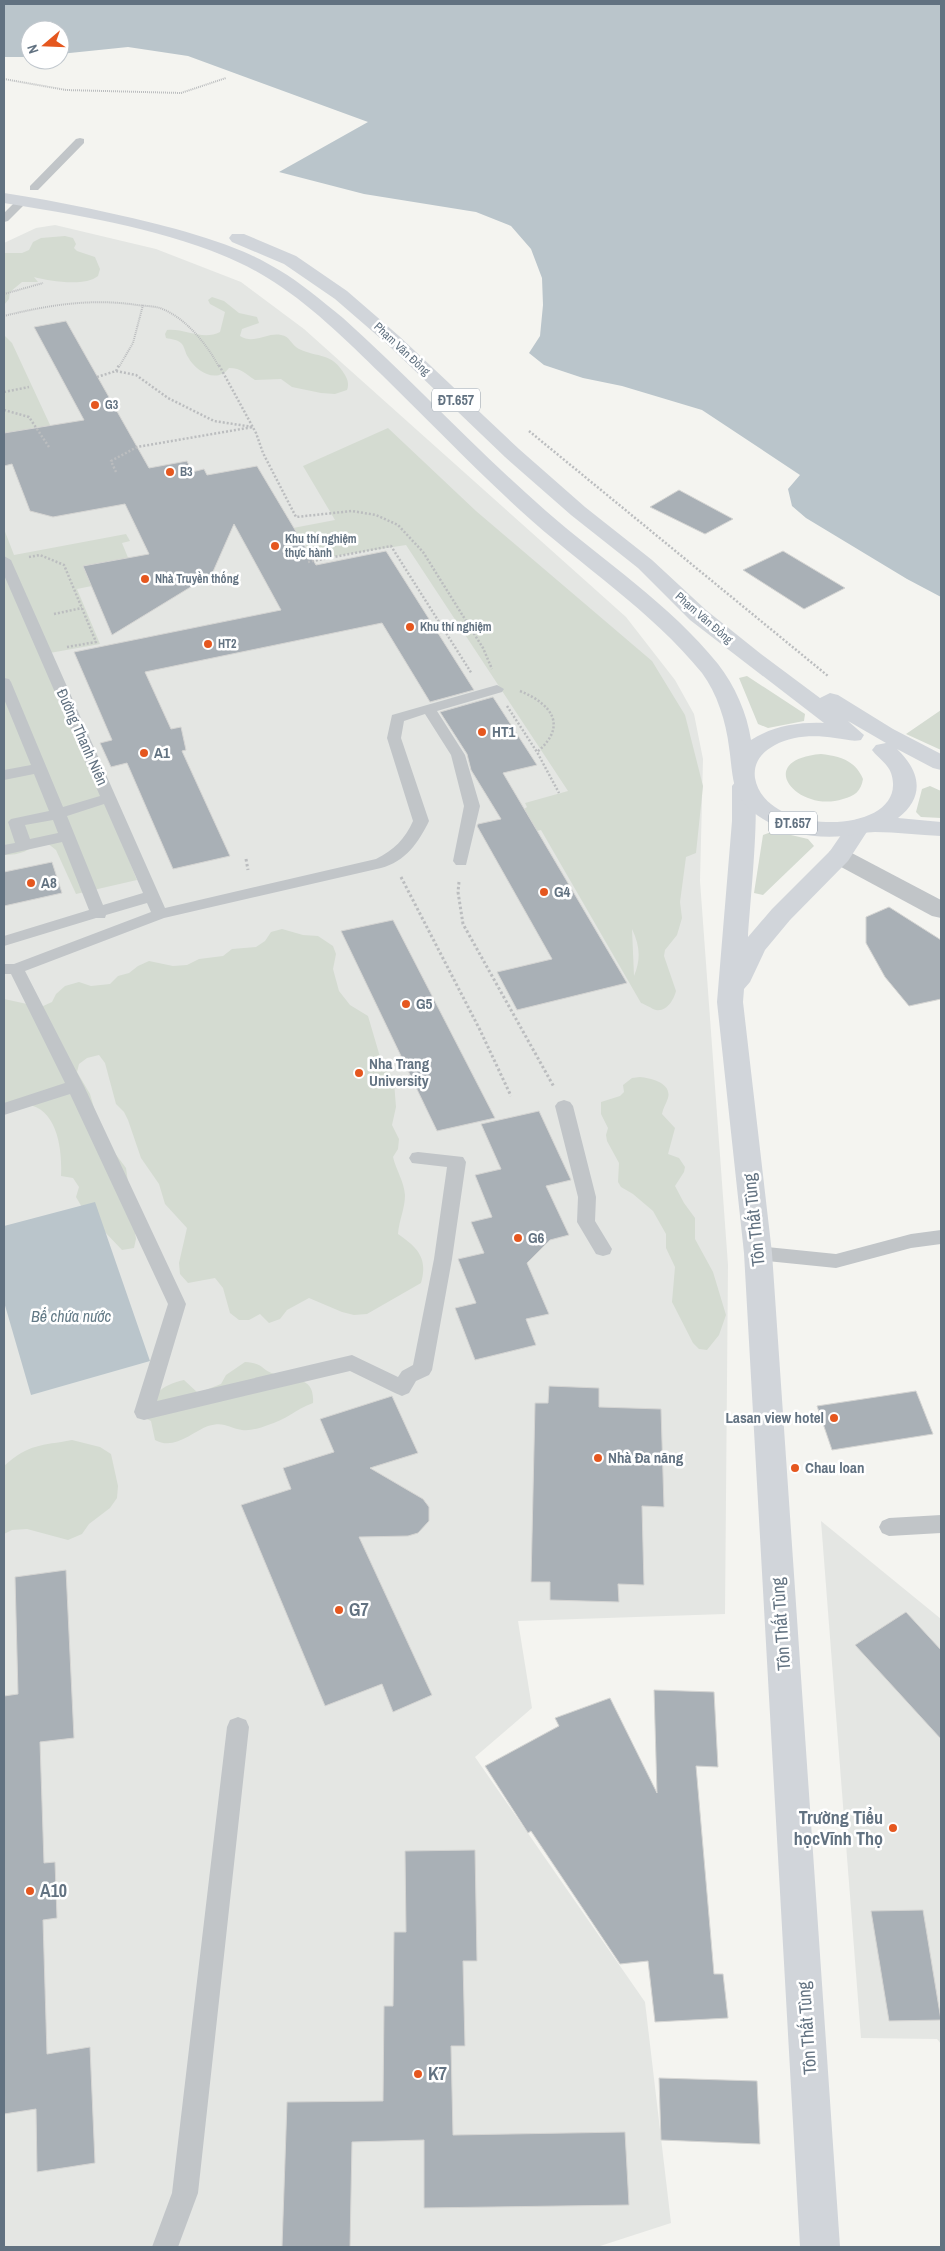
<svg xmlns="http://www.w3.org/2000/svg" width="945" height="2251" viewBox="0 0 945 2251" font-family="'Archivo Narrow',sans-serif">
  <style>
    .built { fill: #e4e6e3 }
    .green { fill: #d4dbd1; fill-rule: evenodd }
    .water { fill: #bac5cb }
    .building { fill: #a9b0b6; stroke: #d5d5d3 }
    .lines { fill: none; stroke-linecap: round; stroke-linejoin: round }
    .path-far2 { stroke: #bbbdbf; stroke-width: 2; stroke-dasharray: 1 1; stroke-linecap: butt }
    .path-far1 { stroke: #bbbdbf; stroke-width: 2.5; stroke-dasharray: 2 2; stroke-linecap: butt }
    .path { stroke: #bbbdbf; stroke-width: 3; stroke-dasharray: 2.5 2.5; stroke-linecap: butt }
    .lane { fill: #c1c5c8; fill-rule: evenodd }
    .street { fill: #c1c5c8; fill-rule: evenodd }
    .secondary { fill: #d1d5da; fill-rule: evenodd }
    .primary { fill: #d1d5da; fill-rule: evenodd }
    .poi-dot { fill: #e5571f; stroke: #fff; stroke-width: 2 }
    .labels { text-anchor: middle; stroke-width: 5; stroke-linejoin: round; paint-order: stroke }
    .far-street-label { font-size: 12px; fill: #627281; stroke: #fff }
    .far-poi-label { font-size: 12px; font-weight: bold; fill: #627281; stroke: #fff; text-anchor: start }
    .shield { fill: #fff; stroke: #919ca7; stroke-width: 1 }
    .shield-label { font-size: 14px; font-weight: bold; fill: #627281 }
    .poi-label { font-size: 15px; font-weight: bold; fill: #627281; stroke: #fff; text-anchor: start }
    .street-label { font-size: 15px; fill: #627281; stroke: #fff }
    .water-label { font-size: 16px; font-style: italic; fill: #637a86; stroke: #fff }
    .near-street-label { font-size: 18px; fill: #627281; stroke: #fff }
    .near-poi-label { font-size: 18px; font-weight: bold; fill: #627281; stroke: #fff; text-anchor: start }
  </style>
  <rect width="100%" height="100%" fill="#f4f4f0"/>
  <path class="built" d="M55 225 156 249 241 282 304 329 626 617 675 680 694 714 703 759 700 881 728 1265 725 1614 518 1621 532 1708 475 1757 645 2002 671 2223 597 2247H4V243L36 228Z
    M821 1521 941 1619V2044L937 2039 861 2038Z"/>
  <path class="green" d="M65 236 73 238 76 244 74 248 77 251 95 257 100 269 98 276C85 287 49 281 34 277L38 282H22L10 292 9 299 4 305V253H22L29 250 33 242 41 238Z
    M212 297 224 301 239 313 257 317 259 323 242 329 240 336C254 345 267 332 281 335 290 336 291 345 299 349 318 358 332 352 345 375 348 380 349 385 347 390L335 394 321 393 292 387 281 379 255 380C245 374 242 368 229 368 217 384 196 372 188 357 185 353 185 347 181 343 178 340 171 339 166 338L165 334 167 330C184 328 203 341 220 332L225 312 210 304 208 300Z
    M4 335 12 343 57 440 4 449Z
    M388 428 476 511 652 661 685 715 703 786 696 853 686 857 680 902 682 918 677 935 665 950 664 956 676 991C674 999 667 1012 656 1010 652 1009 645 1004 641 1003L541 830 537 831 520 812 527 807 525 803 568 791 406 545 316 559 293 528 335 520 303 466ZM632 929C640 946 641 959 634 976Z
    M4 529 14 555 126 534 130 541 122 543 136 577 77 589 100 644 44 654 137 880 76 894 56 850 41 838C31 851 20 855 4 855Z
    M747 676 805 714 804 721 768 728 758 724 739 678Z
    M941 710V750L906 734Z
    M821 754C839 756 855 760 863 779 861 791 855 796 843 799 798 814 752 760 821 754Z
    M930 786 941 791V818L921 817 916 812 922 789Z
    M774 831 808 839 814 846 763 895 754 893 763 835Z
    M282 929 303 935 318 936 333 946 336 954 333 969 339 991 350 1005 368 1016 383 1067 391 1074 394 1082 396 1107 392 1125 399 1139 398 1149 393 1157C396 1170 404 1181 405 1195 405 1209 399 1220 398 1234 418 1248 428 1258 421 1283L367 1314 354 1315 342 1312 309 1298 287 1310 280 1319 269 1323 260 1314 249 1320H239L230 1313 223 1288 215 1278 188 1283 180 1274 179 1263 187 1228 165 1204 159 1184 141 1158 128 1120 124 1112 116 1104 105 1063 99 1055 87 1058 79 1064 77 1072 90 1094 102 1136 126 1168 136 1239 134 1248 122 1250 83 1209 76 1197 79 1187 73 1178 61 1176C63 1138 52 1092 4 1107V999L41 1007 52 1002 56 994 65 986 79 982 91 986 110 984 118 976 129 973 138 966 149 961 173 966 187 965 199 959 223 956 232 949 256 947 265 941 271 932Z
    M640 1077C651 1078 672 1083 668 1098 666 1104 663 1108 662 1114L675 1128 668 1154 679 1158 685 1167 684 1172 675 1186 684 1203 695 1218V1239L713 1272 726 1315 719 1335 707 1350 699 1349 693 1343 672 1302 675 1267 666 1248V1234L653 1211 633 1194 621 1187 618 1182 619 1163 607 1141 606 1135 608 1128 601 1114V1102L620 1096 624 1092 623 1085 632 1078Z
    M245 1362C264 1363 260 1369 274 1374 293 1381 315 1375 313 1403 296 1409 286 1420 268 1425 260 1428 251 1431 242 1430 228 1428 225 1421 208 1426 192 1432 174 1451 155 1440L151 1421 141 1416C153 1396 160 1385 184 1380L198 1393 221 1384 226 1375Z
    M72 1440 100 1447 111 1454 118 1486 117 1498 110 1508 89 1524 82 1534 68 1540 27 1529 12 1530 4 1534V1466C30 1443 41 1446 72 1440Z"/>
  <path class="water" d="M4 4H941V597L907 579 806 518 792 506 788 489 800 475 702 410 622 386 583 378 544 365 529 353 540 336 543 305 542 278 531 249 511 226 476 212 364 194 279 172 368 122 188 56 128 47 60 54V30H30V57H4Z
    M95 1202 150 1361 31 1395 4 1302V1226Z"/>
  <path class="building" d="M66 321 149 468 187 461 192 472 204 469 207 475 257 466 316 565 386 551 474 690 430 702 382 623 145 672 171 729 181 727 186 750 182 751 230 856 173 869 127 763 111 767 100 743 112 740 74 652 281 610 234 524 212 574 112 635 83 566 149 554 125 504 53 517 30 511 12 464 4 466V433L84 420 34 327Z
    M679 490 733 519 705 534 650 507Z
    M783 551 845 588 804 609 743 570Z
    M493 697 537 765 503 773 627 983 517 1010 497 972 552 959 477 826 478 824 501 819 471 770 467 754 440 712Z
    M52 862 62 893 4 906V872Z
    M889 907 941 940V999L909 1006 885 977 866 943V917Z
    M393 920 495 1118 437 1131 341 931Z
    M539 1111 571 1180 546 1186 569 1235 550 1240 527 1263 549 1314 526 1319 536 1345 475 1360 455 1308 476 1303 458 1259 484 1253 471 1222 492 1217 475 1175 501 1169 481 1124Z
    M549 1386 599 1388V1407L661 1409 664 1507 642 1506 644 1585 618 1584 619 1602 550 1600V1582H531L535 1403H548Z
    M916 1391 933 1434 832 1450 817 1406Z
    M392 1396 418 1453 370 1468 423 1499 429 1507V1521L418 1533 408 1536 359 1537 432 1695 393 1712 382 1684 325 1706 241 1505 291 1489 283 1468 334 1452 320 1419Z
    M66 1570 74 1738 40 1742 44 1863 55 1862 57 1918 43 1920 47 2054 90 2047 95 2163 37 2172 36 2109 4 2114V1696L18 1694 15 1577Z
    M906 1612 941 1650V1739L855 1645Z
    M654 1690 714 1692 718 1767 696 1766 714 1974H723L728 2018 655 2022 648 1961 620 1964 531 1831 528 1833 485 1766 559 1726 555 1718 610 1698 657 1793Z
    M475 1850 477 1961H463L465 2046H451L453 2135 625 2132 629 2205 424 2208V2140L352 2142 350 2247H282L287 2102 383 2101 384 2006H393L394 1932H406L405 1851Z
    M923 1910 941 2020 889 2021 871 1911Z
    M659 2078 757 2081 760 2144 661 2140Z"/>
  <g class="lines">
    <path class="path-far2" d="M4 79 66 90 181 93 226 78
      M4 294 43 283
      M4 316C48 305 92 298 137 305 145 306 153 306 160 308 185 317 207 344 219 367
      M119 367 133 343 143 305"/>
    <path class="path-far1" d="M219 365 256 433 263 453 296 517 352 511 376 515 398 525 423 552 483 648 492 669
      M116 371 119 365
      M97 377 116 371 136 375 168 398 214 421 253 427 137 447 111 461 116 472
      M4 392 29 387
      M4 410 29 417 49 447
      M529 431 828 676
      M29 557 40 555 64 565 96 642 67 647
      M308 562 391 546 472 674
      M54 614 82 608
      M520 691C552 704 568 726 537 752
      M507 706 537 752 559 793"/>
    <path class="path" d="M246 859 248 870
      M401 877 480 1030 511 1096
      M459 882 458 892 463 924 554 1087"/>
    <path class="lane" d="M80 138 84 139V143L38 190H30V186L76 139Z
      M22 198 27 201 26 203 8 221 4 222V213L18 199Z
      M4 556 11 560 165 908 376 859C394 850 405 839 413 821L387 738 392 715 497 685 504 689 502 692 437 711 465 755 480 806 466 865H456L453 861 464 806 451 755 425 714 404 721 401 738 429 821C419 842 405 862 381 868L164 918 25 971 84 1086 186 1304 157 1401 352 1355 398 1377 402 1371 413 1365 434 1259 447 1167 412 1163 409 1158 412 1153 418 1152 463 1157 466 1162 452 1259 432 1370 429 1375 416 1381 409 1393 402 1396 395 1393 350 1371 144 1420 137 1418 134 1412 168 1304 70 1094 4 1115V1103L65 1083 11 974H4V964H14L151 912 147 903 106 915 105 918H96L4 946V936L89 910 62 842 4 855V845L15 843 8 822 11 819 49 811 34 774 4 780V770L31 765 4 699V678L9 679 11 682 63 807 100 796 4 575ZM104 804 143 893 103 905 67 816ZM53 820 58 833 30 839 25 825Z
      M564 1100 570 1102 573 1106 596 1197 595 1221 612 1249 610 1254 603 1256 596 1254 577 1222 578 1197 555 1106 558 1102Z
      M941 1230V1244L911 1248 836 1268 758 1260 751 1258 749 1253 751 1248 758 1246 836 1254 911 1234Z
      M941 1515V1533L889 1536 882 1533 879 1527 882 1521 889 1518Z
      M238 1717 246 1720 249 1727 198 2193 178 2247H152L172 2193 227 1727 230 1720Z"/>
    <path class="street" d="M839 848 848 851 941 900V918L932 916 830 861 827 856 830 851Z"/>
    <path class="secondary" d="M744 779 752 781C762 795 749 912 748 937L772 909 830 851 850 822 858 819 866 822 870 827 848 861 790 920 765 950 750 982 744 989 743 1002 772 1253 840 2247H800L744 1253 717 1002 732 821V786L736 781Z"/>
    <path class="primary" d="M4 193C62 202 119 214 176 229 211 239 247 250 279 270 301 283 322 301 343 318 412 380 475 449 546 511 603 561 670 604 718 664 735 686 747 713 751 740 773 726 798 722 824 723L690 620 638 568 571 515 505 457 387 344 335 299 284 264 232 242 229 238 232 234H244L296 256 347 291 399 336 519 449 585 507 652 560 706 610 761 654 820 698 830 693 838 695 893 729 941 754V770L933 768 897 749C921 772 925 797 898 818L941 822V836C919 835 897 832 875 832 865 832 855 835 845 836 817 839 786 834 763 819 730 798 734 781 729 747 726 722 717 693 702 673 651 610 580 565 521 511 473 467 428 420 382 375 346 340 309 303 266 277 196 234 84 216 4 203ZM848 721 886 743 876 745 872 750C878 758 888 764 891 773 912 836 765 839 755 778 753 762 762 752 775 745 793 735 816 735 835 738 845 739 852 742 861 740L864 735Z"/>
  </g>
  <g class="poi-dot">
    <circle cx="95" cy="405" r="5"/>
    <circle cx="170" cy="472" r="5"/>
    <circle cx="275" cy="546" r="5"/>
    <circle cx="145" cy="579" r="5"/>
    <circle cx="410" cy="627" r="5"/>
    <circle cx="208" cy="644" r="5"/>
    <circle cx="482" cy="732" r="5"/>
    <circle cx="144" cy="753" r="5"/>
    <circle cx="31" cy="883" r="5"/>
    <circle cx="544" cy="892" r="5"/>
    <circle cx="406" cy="1004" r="5"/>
    <circle cx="359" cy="1073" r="5"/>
    <circle cx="518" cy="1238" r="5"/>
    <circle cx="834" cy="1418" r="5"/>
    <circle cx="598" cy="1458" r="5"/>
    <circle cx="795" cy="1468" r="5"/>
    <circle cx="339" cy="1610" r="5"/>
    <circle cx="893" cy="1828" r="5"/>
    <circle cx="30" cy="1891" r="5"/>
    <circle cx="418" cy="2074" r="5"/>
  </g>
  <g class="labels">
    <g class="far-street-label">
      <text transform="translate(402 349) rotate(43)" y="4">Phạm Văn Đồng</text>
      <text transform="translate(704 618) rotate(41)" y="4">Phạm Văn Đồng</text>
    </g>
    <g class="far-poi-label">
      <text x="105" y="409">G3</text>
      <text x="180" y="476">B3</text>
      <text x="285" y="543">Khu thí nghiệm<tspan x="285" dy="14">thực hành</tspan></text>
      <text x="155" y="583">Nhà Truyền thống</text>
      <text x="420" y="631">Khu thí nghiệm</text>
      <text x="218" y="648">HT2</text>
    </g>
    <g class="shield">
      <rect x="432" y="388.5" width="48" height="23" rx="4"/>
      <rect x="769" y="811.5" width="48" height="23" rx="4"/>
    </g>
    <g class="shield-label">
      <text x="456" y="405">ĐT.657</text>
      <text x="793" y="828">ĐT.657</text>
    </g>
    <g class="poi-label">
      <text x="492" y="737">HT1</text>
      <text x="154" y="758">A1</text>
      <text x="41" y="888">A8</text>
      <text x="554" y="897">G4</text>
      <text x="416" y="1009">G5</text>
      <text x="369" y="1069">Nha Trang<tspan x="369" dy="17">University</tspan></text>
      <text x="528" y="1243">G6</text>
      <text x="824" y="1423" text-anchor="end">Lasan view hotel</text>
      <text x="608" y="1463">Nhà Đa năng</text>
      <text x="805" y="1473">Chau loan</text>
    </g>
    <g class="street-label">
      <text transform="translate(82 737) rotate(66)" y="5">Đường Thanh Niên</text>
    </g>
    <g class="water-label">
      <text x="71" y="1322">Bể chứa nước</text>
    </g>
    <g class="near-street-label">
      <text transform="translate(754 1220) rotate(-96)" y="6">Tôn Thất Tùng</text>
      <text transform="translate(781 1624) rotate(-94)" y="6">Tôn Thất Tùng</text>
      <text transform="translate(807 2028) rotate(-94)" y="6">Tôn Thất Tùng</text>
    </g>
    <g class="near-poi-label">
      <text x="349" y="1616">G7</text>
      <text x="883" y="1824" text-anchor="end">Trường Tiểu<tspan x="883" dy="21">họcVĩnh Thọ</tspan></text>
      <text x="40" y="1897">A10</text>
      <text x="428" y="2080">K7</text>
    </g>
  </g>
  <rect width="945" height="2251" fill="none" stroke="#627281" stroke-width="10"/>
  <g transform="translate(45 45) rotate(251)"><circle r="24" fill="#ffffff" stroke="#c0c7cd"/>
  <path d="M0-4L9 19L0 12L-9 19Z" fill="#e5571f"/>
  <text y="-8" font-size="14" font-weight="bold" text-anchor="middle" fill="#627281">N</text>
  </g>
</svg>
